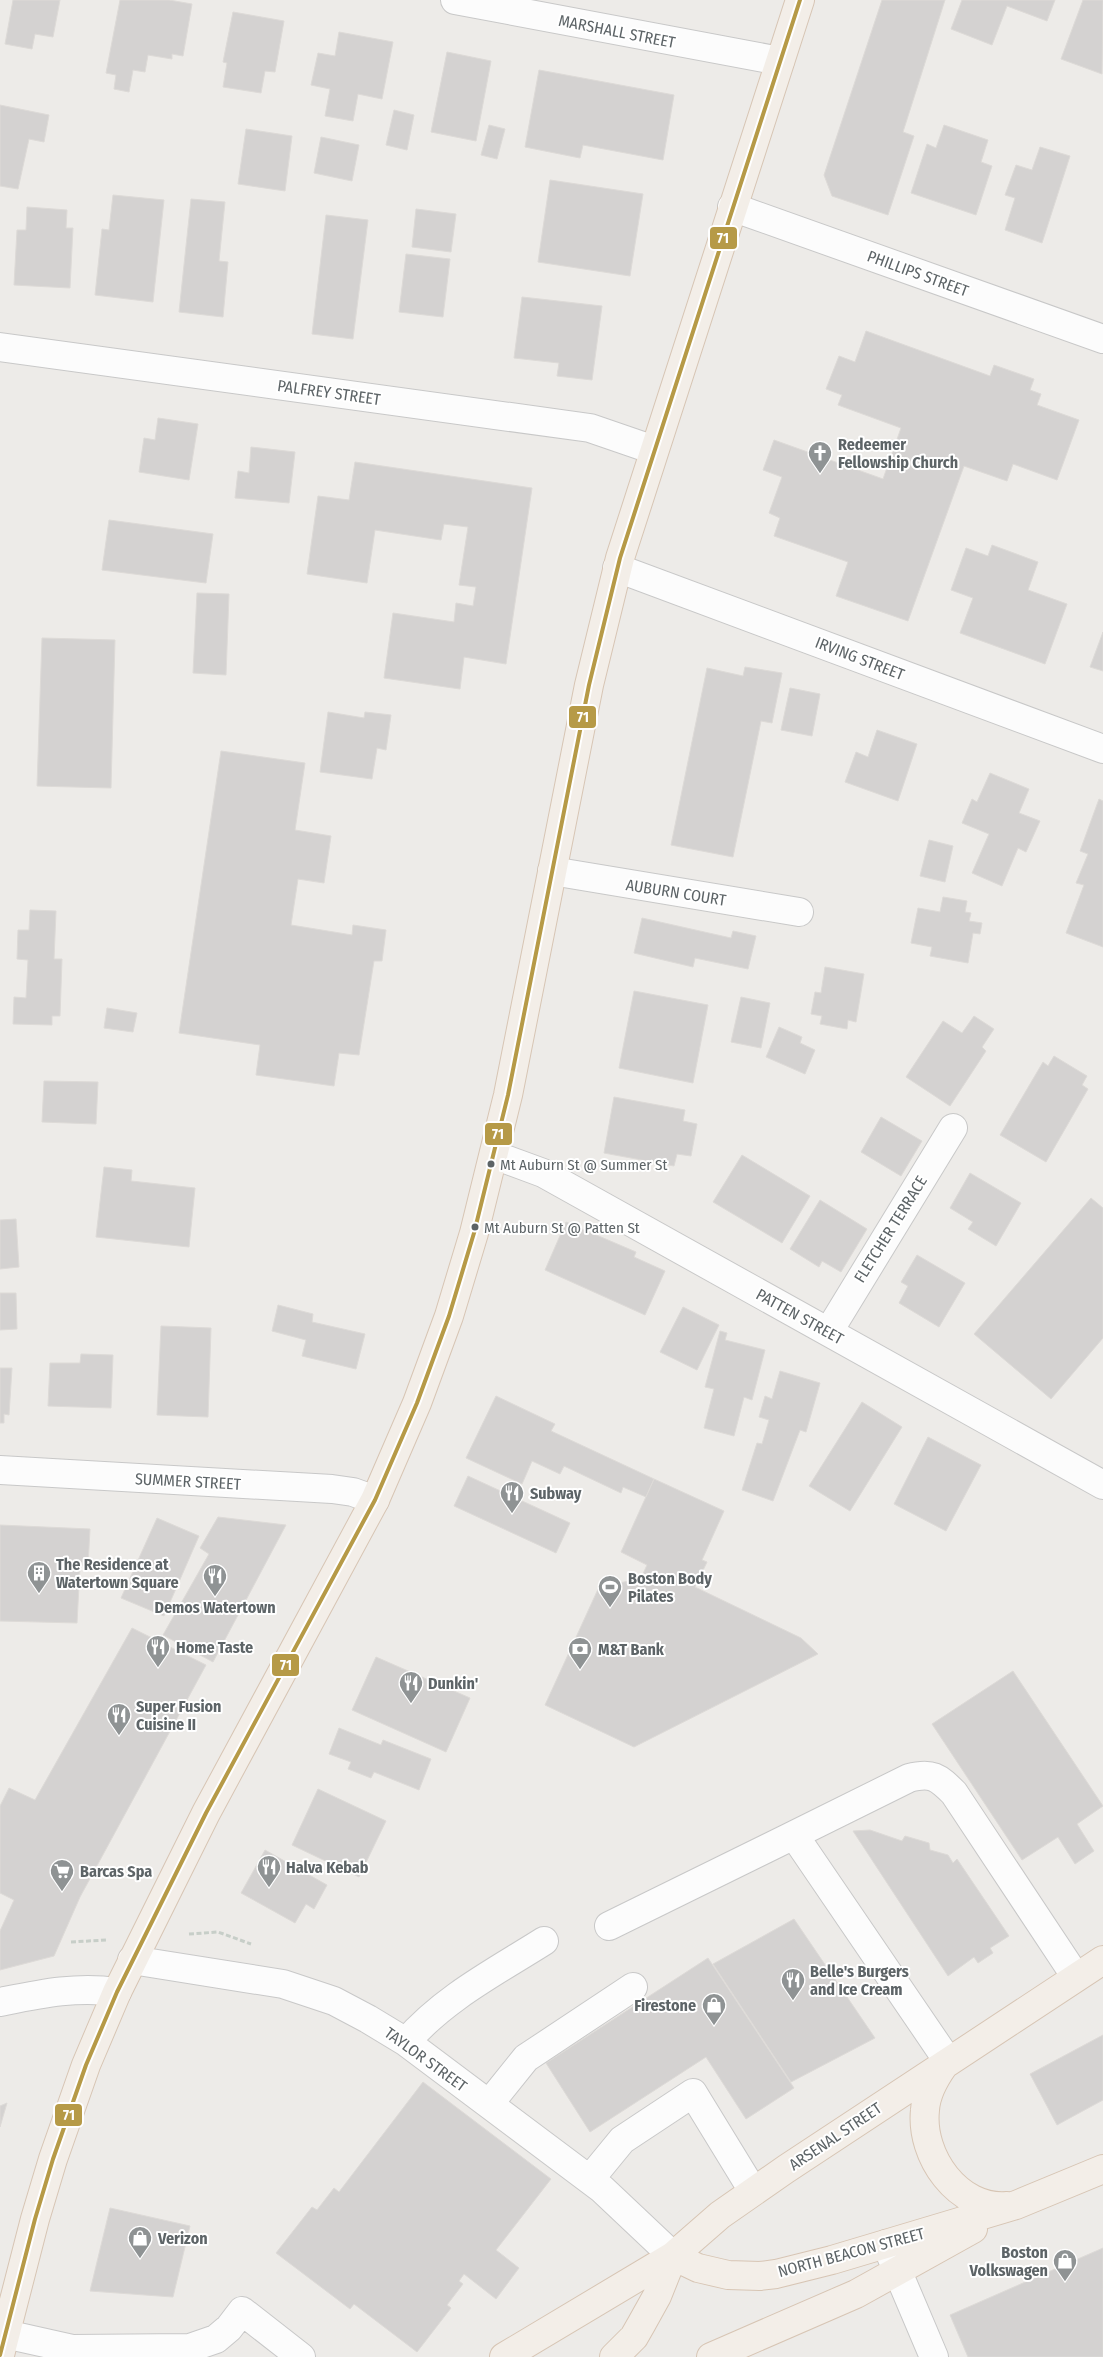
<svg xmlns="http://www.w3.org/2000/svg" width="1103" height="2357" viewBox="0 0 1103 2357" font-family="'Fira Sans Condensed',sans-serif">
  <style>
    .building { fill: #d4d2d1; stroke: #dddad7 }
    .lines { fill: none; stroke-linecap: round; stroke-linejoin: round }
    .minor-casing { stroke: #c8c8c8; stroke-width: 30 }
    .major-casing { stroke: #d7c5b4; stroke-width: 30 }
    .path { stroke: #c7cec8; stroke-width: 3; stroke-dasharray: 5 2.5; stroke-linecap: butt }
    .minor { stroke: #fcfcfc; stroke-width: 28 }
    .major { stroke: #f3eee8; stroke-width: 28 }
    .bus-1-casing { stroke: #fff; stroke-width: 8 }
    .bus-1 { stroke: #b69a47; stroke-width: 4 }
    .bus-dot { fill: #5d6467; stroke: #fff; stroke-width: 2 }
    .labels { text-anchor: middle; stroke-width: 4; stroke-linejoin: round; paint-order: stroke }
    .bus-label { font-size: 15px; fill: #5d6467; stroke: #fff; text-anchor: start }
    .street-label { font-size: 16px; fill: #5d6467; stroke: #fff }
    .poi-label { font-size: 16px; font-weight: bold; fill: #5d6467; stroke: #fff; text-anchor: start }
    .line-badge { stroke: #fff; stroke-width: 2 }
    .badge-label { font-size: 14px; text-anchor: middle; font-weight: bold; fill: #fff }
  </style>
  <rect width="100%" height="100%" fill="#edebe8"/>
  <path class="building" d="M13 0H60L53 37 35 34 32 49 5 44Z
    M120 0H169L192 4 183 56 172 54V59L148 55 145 72 133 70 129 92 114 89 116 75 106 73Z
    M882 0H945L903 132 914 136 888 215 832 196 824 175Z
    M962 0H1055L1047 21 1007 6 992 45 951 29Z
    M1083 0H1103L1102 74 1061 59Z
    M233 12 284 21 275 72 265 71 261 93 223 87 227 63 223 62Z
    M339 32 393 42 382 99 358 94 353 121 325 116 330 89 311 85 318 53 335 56Z
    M447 52 491 61 476 141 431 132Z
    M539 70 674 95 663 160 583 145 580 158 525 147Z
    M0 105 49 115 44 142 29 139 18 189 0 186Z
    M394 110 414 115 407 150 386 145Z
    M489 125 505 129 497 159 481 155Z
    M944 125 988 140 981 162 992 166 976 215 911 193 927 144 936 148Z
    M246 129 292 136 285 191 238 184Z
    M321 137 359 145 352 181 314 173Z
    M1040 147 1070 156 1042 243 1005 230 1015 198 1005 195 1016 165 1032 170Z
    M550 180 643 194 630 276 538 262Z
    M113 195 164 200 153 302 95 295 102 229 109 230Z
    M191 199 225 202 219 261 228 262 223 317 179 312Z
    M27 207 67 210 66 228H73L70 288 14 285 17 230H26Z
    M416 209 456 214 451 252 412 247Z
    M326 215 368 220 353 339 312 334Z
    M406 254 450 259 443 317 399 312Z
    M522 297 602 306 592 380 557 376 559 363 514 358Z
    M866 331 990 376 994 365 1034 379 1030 390 1041 394 1037 405 1079 420 1057 480 1013 464 1007 481 964 466 908 621 836 596 848 562 774 536 780 518 769 513 782 477 763 470 774 440 883 479 901 428 838 405 842 395 826 389 839 356 855 362Z
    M158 418 198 424 189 480 139 472 144 438 155 440Z
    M251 447 295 452 289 503 235 498 238 471 249 473Z
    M355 462 532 488 506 664 464 657 460 689 384 678 393 613 454 622 456 603 473 606 476 587 459 585 468 527 444 524 441 540 375 530 367 583 307 574 318 496 349 500Z
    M109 520 213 534 206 583 102 570Z
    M992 545 1038 562 1028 590 1067 604 1045 664 960 633 973 598 951 590 966 548 988 556Z
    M197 593 229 594 226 675 193 673Z
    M1103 632V671L1090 667Z
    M42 638 115 640 111 788 37 786Z
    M745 667 782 673 772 723 761 721 733 857 671 845 707 668 743 676Z
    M790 688 820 694 812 736 781 730Z
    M328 712 364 718 365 712 391 715 386 750 377 748 372 779 320 772Z
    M877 730 917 744 898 801 845 782 856 752 868 757Z
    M221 751 305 763 295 830 331 836 324 883 298 879 291 925 352 935 353 925 386 930 382 961H374L359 1055 339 1053 334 1086 256 1075 260 1045 179 1033Z
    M990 773 1029 789 1019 813 1040 821 1026 852 1018 848 1002 886 972 873 989 834 962 823 972 799 977 802Z
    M1099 799 1103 801V947L1066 933 1084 885 1076 883 1088 854 1080 851Z
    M929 840 953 846 945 882 920 876Z
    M943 897 967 901 965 912 971 913 969 921 982 923 980 934 973 933 968 963 930 956 932 947 911 943 918 908 940 912Z
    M30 910 56 911 54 959H62L60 1016H52V1025L13 1024 14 997 26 998 28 960 17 959 18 930H29Z
    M642 918 731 938 733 931 756 936 748 969 695 958 693 967 634 953Z
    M825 967 864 974 856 1022 848 1020 847 1029 820 1024 822 1016 811 1014 815 992 821 993Z
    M634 991 708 1005 693 1083 619 1068Z
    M741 997 770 1003 761 1048 731 1042Z
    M107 1008 137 1013 133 1032 104 1028Z
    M974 1016 994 1029 982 1047 986 1051 950 1106 906 1077 943 1021 962 1033Z
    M779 1027 802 1037 800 1043 815 1050 805 1074 766 1057Z
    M1054 1056 1087 1076 1082 1085 1088 1089 1046 1162 1000 1135 1043 1062 1048 1066Z
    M44 1081 98 1082 96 1124 42 1122Z
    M614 1097 685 1110 683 1121 697 1124 691 1156 677 1154 674 1166 604 1153Z
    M881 1117 922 1141 901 1176 861 1152Z
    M742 1155 810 1196 782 1243 713 1202Z
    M104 1167 132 1170 131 1181 195 1188 189 1247 96 1237Z
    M970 1173 1021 1203 996 1246 968 1229 973 1222 950 1208Z
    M1091 1198 1103 1208V1338L1051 1399 974 1334Z
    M820 1200 867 1229 841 1272 822 1261 819 1267 790 1249Z
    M16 1219 19 1267 0 1269V1220Z
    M566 1222 636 1252 634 1257 665 1271 645 1315 545 1270Z
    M917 1255 965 1283 939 1327 899 1303 908 1286 901 1282Z
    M0 1293H16L17 1329 0 1330Z
    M278 1305 313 1314 312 1322 365 1334 356 1369 302 1356 306 1340 272 1331Z
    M683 1307 719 1325 697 1370 660 1352Z
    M161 1326 211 1328 208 1417 157 1415Z
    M720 1331 727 1333 725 1340 765 1350 752 1400 744 1397 734 1436 704 1428 714 1389 705 1387Z
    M81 1354 113 1355 111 1408 48 1406 50 1363H80Z
    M0 1368H12L9 1415 4 1414V1423H0Z
    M780 1371 820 1383 806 1432 800 1430 773 1501 742 1490 757 1443 762 1444 769 1420 759 1417 765 1396 772 1399Z
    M496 1396 555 1424 551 1431 654 1479 646 1497 623 1487 621 1493 564 1466 560 1474 532 1461 522 1484 466 1458Z
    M862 1402 902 1427 850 1511 809 1486Z
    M928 1437 981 1465 946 1531 894 1504Z
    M468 1476 570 1523 556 1553 454 1506Z
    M654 1479 724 1511 702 1560 707 1562 695 1587 801 1638 818 1654 634 1747 545 1705 599 1587 629 1581 638 1585 647 1565 621 1552Z
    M218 1517 286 1525 213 1662 163 1635 209 1554 200 1548Z
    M157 1518 199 1536 164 1616 121 1598Z
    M0 1525 90 1529 88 1566H80L77 1623 0 1621Z
    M132 1628 206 1665 80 1897 54 1956 0 1970V1931L14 1900 0 1893V1806L9 1788 35 1800Z
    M376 1657 470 1698 446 1752 352 1710Z
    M1013 1671 1103 1806 1077 1824 1094 1851 1075 1864 1058 1837 1022 1860 932 1724Z
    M339 1728 381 1745 383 1740 431 1759 419 1790 374 1772 371 1778 348 1769 351 1762 329 1754Z
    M318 1789 386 1821 359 1877 292 1845Z
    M870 1830 902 1841 905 1836 929 1843 930 1850 948 1855 953 1863 957 1859 1009 1936 990 1948 993 1953 978 1963 974 1957 948 1976 853 1831Z
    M265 1850 327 1885 314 1909 306 1904 295 1923 241 1893Z
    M794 1919 875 2038 791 2082 713 1964Z
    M708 1958 794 2088 746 2119 706 2057 590 2132 546 2063Z
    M1103 2035V2100L1057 2125 1030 2074Z
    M423 2082 551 2179 496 2250 519 2268 496 2299 464 2274 459 2281 463 2284 447 2305 451 2308 417 2352 354 2304 350 2309 276 2253 312 2207 317 2210 334 2188 339 2192Z
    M7 2103 0 2127V2106Z
    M110 2208 190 2226 173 2297 90 2291Z
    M1103 2248V2357H968L950 2315Z"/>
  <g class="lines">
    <g class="minor-casing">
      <path id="minor" d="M455 0 780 61
        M732 207 1103 339
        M0 347 590 428 654 450
        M617 568 1103 749
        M552 871 799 912
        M494 1155 543 1173 1103 1485
        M829 1331 953 1128
        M0 1470 332 1489 353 1492 375 1500
        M794 1835 909 1778C932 1772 938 1777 954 1793L1076 1977
        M609 1926 794 1835 948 2061
        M132 1960 283 1984 334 2001 368 2019 406 2042 602 2189 673 2256
        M0 2002C40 1994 76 1986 117 1992
        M406 2042C444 1998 495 1972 544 1941
        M489 2104 526 2058 633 1987
        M590 2179 622 2140 693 2093 753 2191
        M886 2244 934 2357
        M5 2334 72 2349 190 2348 216 2339 229 2328 242 2311 301 2357"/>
    </g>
    <g class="major-casing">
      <path id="major" d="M944 2065C934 2079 926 2093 925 2110 920 2156 958 2210 1007 2206
        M673 2256 698 2268 728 2275 760 2276 776 2274 832 2260 1016 2205 1103 2169
        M0 2355 35 2219 53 2159 86 2065 117 1992 206 1813 375 1500 417 1403 449 1316 474 1233 508 1095 589 685 620 558 800 0
        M504 2357 673 2256
        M614 2357 634 2337 642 2323 657 2296 673 2256 720 2215 786 2169 1103 1960
        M711 2357 856 2294 973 2229"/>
    </g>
    <path class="path" d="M189 1934 218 1932 251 1944
      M71 1942 106 1940"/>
    <use href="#minor" class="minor"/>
    <use href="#major" class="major"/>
    <g class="bus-1-casing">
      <path id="bus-1" d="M0 2355 35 2219 53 2159 86 2065 117 1992 206 1813 375 1500 417 1403 449 1316 474 1233 508 1095 589 685 620 558 800 0"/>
    </g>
    <use href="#bus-1" class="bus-1"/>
  </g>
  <defs>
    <g id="church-pin" transform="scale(1.25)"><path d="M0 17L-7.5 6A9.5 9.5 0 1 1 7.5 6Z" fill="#8f9394" stroke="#fff"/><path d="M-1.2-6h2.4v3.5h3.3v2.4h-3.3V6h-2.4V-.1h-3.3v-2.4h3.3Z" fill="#fff"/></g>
    <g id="restaurant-pin" transform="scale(1.25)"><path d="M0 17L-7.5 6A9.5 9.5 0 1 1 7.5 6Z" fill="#8f9394" stroke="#fff"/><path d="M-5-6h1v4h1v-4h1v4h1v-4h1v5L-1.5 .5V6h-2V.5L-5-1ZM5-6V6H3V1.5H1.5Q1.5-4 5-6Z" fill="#fff"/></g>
    <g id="building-pin" transform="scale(1.25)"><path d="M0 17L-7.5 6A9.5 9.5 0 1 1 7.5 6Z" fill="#8f9394" stroke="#fff"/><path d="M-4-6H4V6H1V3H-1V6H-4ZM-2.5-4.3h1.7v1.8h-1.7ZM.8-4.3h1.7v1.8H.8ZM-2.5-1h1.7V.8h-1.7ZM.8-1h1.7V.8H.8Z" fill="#fff"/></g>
    <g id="stadium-pin" transform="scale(1.25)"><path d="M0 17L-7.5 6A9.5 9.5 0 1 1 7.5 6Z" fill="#8f9394" stroke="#fff"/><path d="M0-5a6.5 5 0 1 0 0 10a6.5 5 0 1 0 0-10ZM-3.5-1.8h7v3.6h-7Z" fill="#fff"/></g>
    <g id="bank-pin" transform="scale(1.25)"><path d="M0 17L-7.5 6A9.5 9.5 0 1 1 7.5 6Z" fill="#8f9394" stroke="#fff"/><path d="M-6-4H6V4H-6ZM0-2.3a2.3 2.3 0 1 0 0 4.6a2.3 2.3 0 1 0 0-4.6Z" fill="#fff"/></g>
    <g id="supermarket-pin" transform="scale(1.25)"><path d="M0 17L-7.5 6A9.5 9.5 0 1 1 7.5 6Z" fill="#8f9394" stroke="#fff"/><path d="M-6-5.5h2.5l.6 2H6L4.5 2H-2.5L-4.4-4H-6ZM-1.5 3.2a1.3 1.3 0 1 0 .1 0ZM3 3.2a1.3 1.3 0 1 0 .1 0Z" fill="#fff"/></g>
    <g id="shop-pin" transform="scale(1.25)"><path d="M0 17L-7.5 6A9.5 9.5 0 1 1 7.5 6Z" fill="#8f9394" stroke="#fff"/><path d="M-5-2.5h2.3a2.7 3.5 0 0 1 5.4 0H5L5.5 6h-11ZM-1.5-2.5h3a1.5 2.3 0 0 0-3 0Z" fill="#fff"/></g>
  </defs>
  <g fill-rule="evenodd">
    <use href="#church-pin" x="820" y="453"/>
    <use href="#restaurant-pin" x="512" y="1493"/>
    <use href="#building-pin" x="39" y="1573"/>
    <use href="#restaurant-pin" x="215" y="1576"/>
    <use href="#stadium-pin" x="610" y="1587"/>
    <use href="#restaurant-pin" x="158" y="1647"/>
    <use href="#bank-pin" x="580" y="1649"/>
    <use href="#restaurant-pin" x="411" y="1683"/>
    <use href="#restaurant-pin" x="119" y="1715"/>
    <use href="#restaurant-pin" x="269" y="1867"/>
    <use href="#supermarket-pin" x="62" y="1871"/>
    <use href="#restaurant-pin" x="793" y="1980"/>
    <use href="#shop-pin" x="714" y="2005"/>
    <use href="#shop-pin" x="140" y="2238"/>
    <use href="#shop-pin" x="1065" y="2261"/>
  </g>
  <g class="bus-dot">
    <circle cx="491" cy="1164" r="4.5"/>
    <circle cx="475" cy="1227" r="4.5"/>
  </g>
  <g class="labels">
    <g class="bus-label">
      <text x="500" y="1170">Mt Auburn St @ Summer St</text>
      <text x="484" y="1233">Mt Auburn St @ Patten St</text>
    </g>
    <g class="street-label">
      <text transform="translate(617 31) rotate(11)" y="6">MARSHALL STREET</text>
      <text transform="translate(918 273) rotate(20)" y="6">PHILLIPS STREET</text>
      <text transform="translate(329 392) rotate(8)" y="6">PALFREY STREET</text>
      <text transform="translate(860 658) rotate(21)" y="6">IRVING STREET</text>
      <text transform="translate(676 892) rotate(9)" y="6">AUBURN COURT</text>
      <text transform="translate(890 1229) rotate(-58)" y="6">FLETCHER TERRACE</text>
      <text transform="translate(800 1316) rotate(29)" y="6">PATTEN STREET</text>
      <text transform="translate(188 1481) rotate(3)" y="6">SUMMER STREET</text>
      <text transform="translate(426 2059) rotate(36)" y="6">TAYLOR STREET</text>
      <text transform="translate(835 2136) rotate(-34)" y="6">ARSENAL STREET</text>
      <text transform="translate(851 2252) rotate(-15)" y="6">NORTH BEACON STREET</text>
    </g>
    <g class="poi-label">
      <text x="838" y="450">Redeemer<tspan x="838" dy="18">Fellowship Church</tspan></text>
      <text x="530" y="1499">Subway</text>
      <text x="56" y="1570">The Residence at<tspan x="56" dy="18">Watertown Square</tspan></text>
      <text x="628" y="1584">Boston Body<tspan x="628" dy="18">Pilates</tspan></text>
      <text x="215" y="1613" text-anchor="middle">Demos Watertown</text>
      <text x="176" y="1653">Home Taste</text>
      <text x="598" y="1655">M&amp;T Bank</text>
      <text x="428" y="1689">Dunkin'</text>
      <text x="136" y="1712">Super Fusion<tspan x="136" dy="18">Cuisine II</tspan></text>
      <text x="286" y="1873">Halva Kebab</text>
      <text x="80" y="1877">Barcas Spa</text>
      <text x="810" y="1977">Belle's Burgers<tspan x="810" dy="18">and Ice Cream</tspan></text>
      <text x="696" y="2011" text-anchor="end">Firestone</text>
      <text x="158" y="2244">Verizon</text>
      <text x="1048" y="2258" text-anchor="end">Boston<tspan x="1048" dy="18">Volkswagen</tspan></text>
    </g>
  </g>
  <g class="line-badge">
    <rect x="709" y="226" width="29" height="24" rx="5" fill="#b69a47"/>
    <rect x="568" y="705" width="29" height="24" rx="5" fill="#b69a47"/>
    <rect x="484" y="1122" width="29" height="24" rx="5" fill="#b69a47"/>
    <rect x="271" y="1653" width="29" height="24" rx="5" fill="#b69a47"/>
    <rect x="54" y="2103" width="29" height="24" rx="5" fill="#b69a47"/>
  </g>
  <g class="badge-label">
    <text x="723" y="243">71</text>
    <text x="583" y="722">71</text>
    <text x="498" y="1139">71</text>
    <text x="286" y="1670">71</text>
    <text x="69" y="2120">71</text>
  </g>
</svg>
